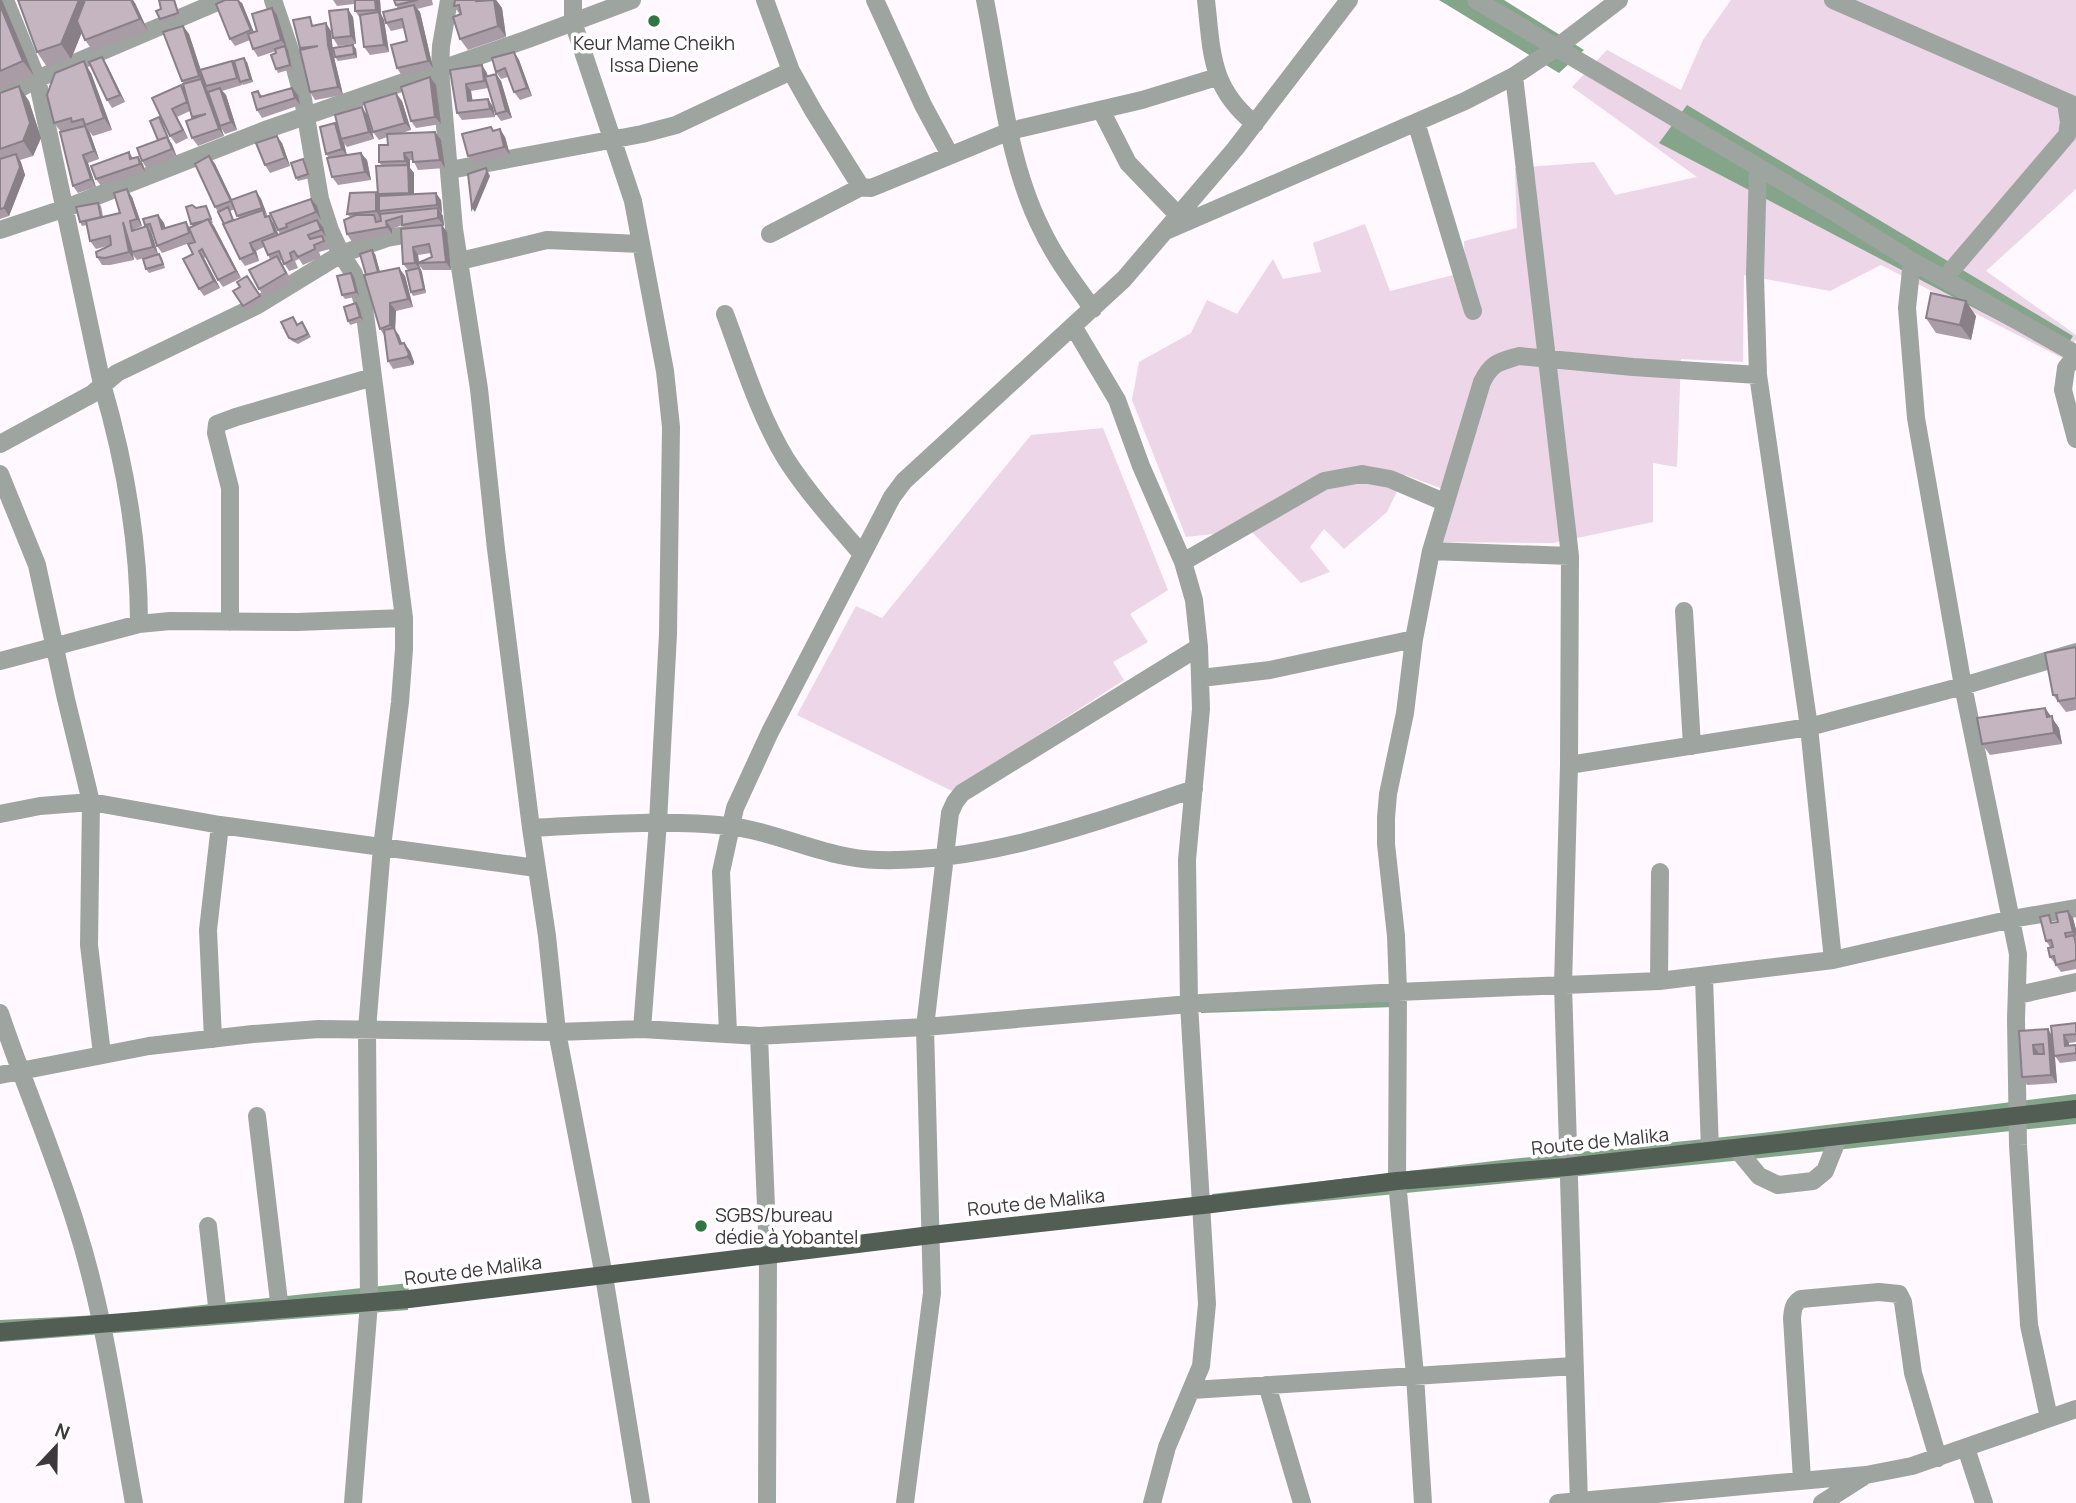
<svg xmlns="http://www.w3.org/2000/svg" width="2076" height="1503" viewBox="0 0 2076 1503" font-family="Manrope,sans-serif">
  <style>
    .green { fill: #ecd6e8 }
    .water { fill: #85a58b }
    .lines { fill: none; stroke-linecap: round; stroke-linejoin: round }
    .minor { stroke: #9ea49f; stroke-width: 18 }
    .major { stroke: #525e54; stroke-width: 18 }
    .wall { fill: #a99ca6; fill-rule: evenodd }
    .shaded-wall { fill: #897f87 }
    .building { fill: #c4b5c1; stroke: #897f87; stroke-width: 2; fill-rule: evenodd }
    .poi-dot { fill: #2e7744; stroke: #fff; stroke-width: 2.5 }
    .labels { text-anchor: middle; stroke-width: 7; stroke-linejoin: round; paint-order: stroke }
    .poi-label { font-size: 19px; fill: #3e383d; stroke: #fff }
    .street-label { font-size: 19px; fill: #3e383d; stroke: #fff }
  </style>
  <rect width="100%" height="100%" fill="#fff8fe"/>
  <path class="green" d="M1731 0H2076V189L1986 271 2076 335V340L2062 358 1881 265 1830 291 1744 275 1743 362 1681 359 1677 467 1653 463V522L1553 543 1431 542 1443 489 1405 475 1387 512 1344 549 1324 529 1310 547 1330 572 1301 583 1250 530 1186 537 1132 400 1139 362 1191 333 1207 300 1237 314 1273 259 1283 279 1321 272 1313 243 1365 224 1390 291 1465 272 1464 241 1517 228 1515 168 1594 162 1615 195 1697 177 1572 87 1607 50 1681 90 1703 40Z
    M1103 428 1168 590 1130 614 1148 642 1113 662 1124 680 952 791 797 715 856 606 882 618 1031 435Z"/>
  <path class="water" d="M1439 0H1504L1584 50 1559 73Z
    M1687 105 2073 336 2062 354 1659 143Z
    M1393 988 1396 1007 1201 1013 1200 998Z
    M2076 1094V1124L1733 1161 1212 1212V1194L1511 1159 1762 1133Z
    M409 1283 408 1310 0 1342V1320L119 1314Z"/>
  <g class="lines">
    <path class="minor" d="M5 0 37 79 102 384C125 462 139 542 139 624
      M273 0 291 53 303 99 320 199 330 230 341 254 354 274 364 307 404 618V649L400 702 382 847 367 1029 369 1303 353 1503
      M449 0 441 46 440 69 454 229 479 389 496 549 531 828 547 936 557 1032 604 1276 641 1503
      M573 0V22L633 201 665 371 671 427 668 634 658 822 642 1029
      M765 0 791 71 814 112 861 187
      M875 0 923 105 950 155
      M985 0C1000 74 1007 160 1041 228 1055 258 1074 283 1093 309
      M1206 0C1212 53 1210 88 1255 124
      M1476 0 1834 212 1912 261 2076 354
      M1833 0 2076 106
      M1514 76 1570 556 1569 765 1563 985 1579 1503
      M0 99 37 79 222 0
      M1101 110 1128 163 1178 215
      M1416 122 1473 311
      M1758 167 1755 276 1758 375 1809 727 1833 960
      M450 170 642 134 676 125 791 71
      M0 230 66 208 268 129 528 39 632 0
      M1168 230 1465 101 1514 76 1556 48 1619 0
      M770 234 861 187 871 188 1010 131 1142 100 1217 77
      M460 261 547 240 641 244
      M1912 261 1907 308 1916 418 1963 686 2018 954 2016 1019 2018 1145 2029 1325 2049 1418
      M1944 279 2067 135 2069 122 2066 103
      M725 314C743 362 759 415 786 459 808 493 835 523 861 553
      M1073 326 1117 400 1141 466 1183 562 1194 600 1199 647 1201 709 1187 860 1189 1004 1207 1304 1201 1366 1167 1447 1152 1503
      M2076 355 2066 368 2063 390 2076 439
      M0 444 92 394 117 373 256 306 341 254 387 238 422 232
      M0 474 37 565 66 699 91 802 89 945 102 1054
      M1431 551 1570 556
      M1183 562 1324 481 1362 474 1390 479 1444 502
      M1684 611 1692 746
      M230 622V488L216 433 217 424 236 417 373 377
      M0 661 139 624 170 621 297 622 404 618
      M1201 678 1270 670 1414 639
      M1569 765 1809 727 1963 686 2076 652
      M0 814 40 806 91 802 220 825 536 868
      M531 828C597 825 663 819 728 826 780 832 826 859 878 860 987 863 1092 823 1194 789
      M1704 977 1710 1150
      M1659 981 1660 872
      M2018 995 2076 982
      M0 1013C24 1085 55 1155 77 1228 105 1317 117 1411 134 1503
      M728 1033 721 872 735 808 770 732 892 497 904 481 1124 279 1235 149 1349 0
      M759 1036 768 1256 767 1503
      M213 1039 208 930 220 825
      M0 1075 149 1046 253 1034 319 1029 557 1032 642 1029 759 1036 925 1027 1201 1003 1398 992 1659 981 1833 960 2012 919 2076 908
      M257 1116 280 1310
      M1735 1147 1759 1176 1778 1185 1813 1181 1825 1171 1839 1136
      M208 1226 218 1315
      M1267 1385 1302 1503
      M1192 1390 1574 1366
      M1966 1448 1984 1503
      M1802 1479 1792 1318C1793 1309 1793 1304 1801 1299L1879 1292 1899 1294 1903 1302 1913 1373 1938 1458
      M905 1503 932 1293 925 1027 950 813 955 802 962 793 1199 647
      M1423 1503 1415 1375 1397 1181 1398 992 1396 936 1386 844V818L1388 794 1405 713 1414 639 1431 551 1482 382C1492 362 1499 362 1519 356L1633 367 1758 375
      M1558 1503 1866 1475 1912 1466 2076 1409
      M1822 1503 1863 1477"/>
    <path class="major" d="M0 1332 409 1299 931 1235 1212 1204 1397 1181 1567 1167 2076 1109"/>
  </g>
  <path class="wall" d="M0 0 34 76 0 90Z
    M159 0H175L180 16 163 23 160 19 161 9Z
    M333 0H354V4L337 6Z
    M380 0 381 14 384 20 389 52 370 55 364 47 360 18 355 11Z
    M394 0H432L433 5 417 9 420 12 433 68 402 76 397 68 407 41 404 28 391 31 386 23 398 9 396 5Z
    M455 0H496L502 8 506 37 468 50 460 39V15L454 6Z
    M135 3 148 31 93 51 85 40 82 32 71 59 47 67 37 52Z
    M242 3 254 32 257 31 272 8 277 15 288 50 292 69 278 73 276 69V51L258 57 253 49 250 40 235 46 230 39Z
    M353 17 356 44 338 46 333 38Z
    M316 25 331 31 333 53 343 95 315 100 310 92 301 50 300 48Z
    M183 26 189 34 206 85 232 61 236 66 247 62 253 82 243 85 241 82 242 85 222 91 226 95 237 130 225 134 221 128 224 136 198 146 192 138 193 118 190 111 177 117 188 138 176 144 170 136 152 98 185 91 184 84 182 81Z
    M353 45 356 49 357 58 338 61 335 57Z
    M514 52 519 60 532 96 520 100 514 92 508 77 501 79 496 72Z
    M107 65 125 102 112 108 107 100Z
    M450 70 487 73V76L496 74 501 81 512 118 501 121 496 114 488 88 471 91 472 101 488 99 493 107 495 117 462 120 457 113Z
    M91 73 112 130 93 136 89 131 99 159 88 163 96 187 78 193 73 186 61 132 54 123Z
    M430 77 436 85 441 124 416 128 411 121Z
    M292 88 298 95 300 105 262 118 257 110 258 91 263 97Z
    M0 93 29 101 41 138 33 156 20 160 25 175 9 216 0 219Z
    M402 101 411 130 400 134 435 132 441 140 445 168 418 170 413 160H410V168L414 173V194L441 200 442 213H441L443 216 444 226H442L447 232 451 270H423L419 265 426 293 413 296 411 292 408 270 403 264 405 229 402 225 392 229V234L352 242 347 234 350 217 347 214 376 192 379 197 378 194 382 166 379 162 388 145 387 137 379 140 373 132ZM431 253 432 257 419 262 418 255Z
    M362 107 367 115 374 139 347 147 344 143 347 155 367 160 371 180 338 185 332 177 329 158 326 154 335 123 338 127Z
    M159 117 177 157 147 169 142 161 158 140Z
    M494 131 505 137 510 155 473 164 468 156Z
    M282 143 290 166 270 173 265 165Z
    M129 152 133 158 143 164 145 172 101 186 96 179Z
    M209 156 215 164 232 200 256 191 261 199 267 215V217L269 216 274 224 278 235 280 234 270 213 317 206 321 220 318 221 323 227 326 237 324 238 330 249 319 252 321 257 303 265 299 259 295 261 298 268 289 271 282 260H280L292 281 265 297 259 289 270 259 264 247 256 251 259 261 245 266 240 259 218 212 215 207ZM235 209 239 219 234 220 230 211Z
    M306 163 310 178 298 181 296 178Z
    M132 197 142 226 135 229V230L146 227 145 225 158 215 164 223 165 228 186 222 190 228 193 226 191 224 196 208 206 206 208 210 213 223H212L241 278 223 287 218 280 206 257 204 258 220 288 204 296 199 289 193 254 195 241 162 253 157 246 153 232 151 233 158 254 137 260 133 255 134 260 110 265H102L97 257 111 245 96 249 90 241 87 225 82 226 80 222 98 203 101 206 103 216 120 213Z
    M159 254 162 258 165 268 149 273 146 269Z
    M375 254 380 272 399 268 405 276 413 307 396 311 395 330 402 344 404 343 410 351 414 362 413 365 393 369 388 361 384 335 380 329 366 275Z
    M247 276 263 300 246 310 233 291 240 287Z
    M354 277 359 296 345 299 342 295Z
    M356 303 359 307 363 321 350 325 348 321Z
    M1976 316 1971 340 1936 333 1926 318Z
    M297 325 305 326 311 337 298 344 292 341 289 338Z
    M2076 647V710L2066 712 2053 695Z
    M2045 708 2059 728 2062 744 1990 755 1982 744Z
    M2068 911 2073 918 2076 930V969L2061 972 2050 957V947L2046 941 2055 923 2058 922Z
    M2076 1023V1042L2069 1043V1046L2076 1045V1061L2060 1063 2055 1056 2057 1083 2027 1085 2022 1077 2019 1031 2052 1035Z"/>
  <path class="shaded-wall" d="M0 0H2L34 76 23 61 0 5Z
    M79 0H95L71 59 61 44Z
    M131 0H133L135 3 148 31 140 19Z
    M238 0 242 3 256 38 251 30Z
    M375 0H380L381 14 384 20 389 52 384 45 380 16 376 10Z
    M494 0H496L502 8 506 37 498 26Z
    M414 5 420 12 433 68 428 61Z
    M272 8 277 15 287 48 281 40Z
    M348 9 353 17 356 44 351 36Z
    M326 23 331 31 333 53 343 95 338 87 328 45Z
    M183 26 189 34 205 84 224 136 219 129 199 76Z
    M353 45 356 49 357 58 354 54Z
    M285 46 288 50 292 69 290 65Z
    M514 52 519 60 532 96 527 88Z
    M102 57 107 65 125 102 120 95Z
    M244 58 247 62 253 82 250 79Z
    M84 61 91 73 112 130 104 118Z
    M232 61 237 68 242 85 237 78Z
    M482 65 487 73 490 88 484 81Z
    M496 74 501 81 512 118 506 111Z
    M430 77 436 85 441 124 435 117Z
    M466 84 471 91 474 109 468 101Z
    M19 86 29 101 41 138 33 156 23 141Z
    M220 88 226 95 237 130 231 122Z
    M292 88 298 95 300 105 295 98Z
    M396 93 402 101 411 130 405 123Z
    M488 99 493 107 495 117 490 109Z
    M362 107 367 115 374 139 369 132Z
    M172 109 177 117 188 138 183 130Z
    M335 123 340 130 341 139 344 143 347 156 342 149Z
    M85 126 90 133 99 159 94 151Z
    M500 129 505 137 510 155 504 147Z
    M435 132 441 140 445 168 440 160Z
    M277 136 282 143 290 166 285 158Z
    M167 137 172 144 177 157 172 149Z
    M361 153 367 160 371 180 365 172Z
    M404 153 410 160V168L414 173V200L409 193 408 166 405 161Z
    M16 154 21 162 25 175 9 216 4 208Z
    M83 155 88 163 96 187 91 179Z
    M209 156 215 164 236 208 231 201Z
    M138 157 143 164 145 172 140 164Z
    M486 168 490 176 475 212 472 208Z
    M127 189 132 197 142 226 137 219Z
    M256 191 261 199 267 215 262 208Z
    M376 192 381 200 379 211 381 214V219L376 211Z
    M436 193 441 200 442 213 437 205Z
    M311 199 317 206 321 220 316 212Z
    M438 208 443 216 444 226 438 218Z
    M158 215 164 223 168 236 162 229Z
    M269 216 274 224 281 240 275 233Z
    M208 219 214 226 241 278 236 271Z
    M317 220 323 227 326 237 321 230Z
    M386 221 392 229V234L387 227Z
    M123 222 133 255 134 260 129 252Z
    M442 225 447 232 451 270 446 262Z
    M147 226 152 234 158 254 153 247Z
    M250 243 256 251 259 261 254 253Z
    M413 247 418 255 419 263H418L422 272 426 293 424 289 420 270 415 263Z
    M372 250 375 254 381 276 378 272Z
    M199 251 204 258 220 288 214 281Z
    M399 268 405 276 413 307 408 299Z
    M351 273 354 277 359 296 356 292Z
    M1966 301 1976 316 1971 340 1960 325Z
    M356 303 359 307 363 321 360 317Z
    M390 303 396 311 395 330 399 335 405 351 390 325Z
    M404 343 410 351 414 362 413 365 407 357Z
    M2045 708 2059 728 2062 744 2054 733 2047 717Z
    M2068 911 2073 918 2076 930V936L2073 932Z
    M2048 1029 2053 1037 2057 1083 2051 1075Z
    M2064 1035 2069 1043 2070 1054 2065 1046Z
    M2033 1045 2038 1052 2039 1062 2034 1054Z"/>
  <path class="building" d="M18 0H79L61 44 37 52Z
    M85 0H131L140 19 85 40 77 21Z
    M159 0H174L178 13 160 19 156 11 161 9Z
    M225 0H238L251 30 230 39 216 4Z
    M355 0H375L376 10 355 11Z
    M394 0H418L396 5Z
    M455 0H478L477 1 494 0 498 26 460 39 453 17 461 14 459 5 454 6Z
    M0 5 23 61 0 71Z
    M414 5 428 61 397 68 391 45 407 41 402 19 386 23 383 12Z
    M272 8 281 40 253 49 248 34 257 31 252 14Z
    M348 9 351 36 333 38 329 11Z
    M379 12 384 45 364 47 360 15Z
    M310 17 312 26 326 23 328 45 338 87 310 92 300 50 318 46 300 48 293 20Z
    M183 26 199 76 182 81 163 32Z
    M353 45 354 54 335 57 333 48Z
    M285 46 290 65 276 69 271 55 276 53 275 49Z
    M514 52 527 88 514 92 505 68 496 72 492 58Z
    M102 57 120 95 107 100 89 62Z
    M244 58 250 79 240 82 234 61Z
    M84 61 104 118 85 125 83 119 72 122 71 118 54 123 47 95 55 73Z
    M232 61 237 78 206 86 200 70Z
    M482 65 484 81 466 84 468 101 488 99 490 109 457 113 450 70Z
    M496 74 506 111 496 114 485 77Z
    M430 77 435 117 411 121 401 87Z
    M201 79 219 129 192 138 186 121 206 114 192 117 183 84Z
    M181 85 187 102 172 109 183 130 170 136 152 98Z
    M19 86 30 123 23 141 0 149V93Z
    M220 88 231 122 220 126 208 92Z
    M292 88 295 98 257 110 252 93 258 91 260 97Z
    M396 93 405 123 373 132 364 103Z
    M362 107 369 132 341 139 335 115Z
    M159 117 168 138 167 137 158 140 150 121Z
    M335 123 342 149 326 154 320 127Z
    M85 126 94 151 83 155 91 179 73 186 60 132Z
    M491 127 493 131 500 129 504 147 468 156 462 134Z
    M435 132 440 160 413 162 412 152 404 153 405 161 379 162V145H388L387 134Z
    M277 136 285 158 265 165 256 143Z
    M167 137 172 149 142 161 137 148Z
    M129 152 130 159 138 157 140 164 96 179 91 166Z
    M361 153 365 172 332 177 327 158Z
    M16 154 20 167 4 208 0 209V159Z
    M209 156 231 201 215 207 195 164Z
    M303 159 308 174 296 178 291 163Z
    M408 165 409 193 378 194 376 166Z
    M486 168 487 172 472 208 468 174Z
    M127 189 137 219 130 221 132 231 147 226 153 247 132 252 123 222 129 252 105 258 97 257 96 252 111 245 110 236 90 241 86 221 120 213 114 193Z
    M256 191 262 208 237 216 231 200Z
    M376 192V211L347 214 350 193Z
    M436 193 437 205 379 211V196Z
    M311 199 316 212 286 224 287 227 278 230 270 213Z
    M98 203 101 217 80 222 76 207Z
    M192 205 196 208 206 206 211 219 209 220 208 219 204 221 191 224 186 207Z
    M228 207 233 220 224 224 218 212Z
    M438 208V218L402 225V216L386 221 387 227 347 234 344 220 356 215H374L376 222 381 221 380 214Z
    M263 210 265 217 269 216 275 233 250 243 254 253 240 259 223 224Z
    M158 215 162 229 186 222 189 233 157 246 150 224 145 225 143 219Z
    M208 219 236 271 218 280 202 249 199 251 214 281 199 289 183 259 193 254 188 244 195 242 189 228Z
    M317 220 321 230 308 235 310 239 322 236 324 241 314 245 315 249 298 257 294 251 290 253 292 260 284 264 279 251 268 255 262 241Z
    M442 225 446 262 418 263 432 257 429 244 413 247 415 263 403 264 401 229Z
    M372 250 378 272 366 275 360 254Z
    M159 254 163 264 146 269 143 259Z
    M277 256 286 273 259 289 249 270Z
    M399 268 408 299 390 303V325L380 329 364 275Z
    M419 268 424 289 411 292 406 271Z
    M351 273 356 292 342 295 337 276Z
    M247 276 260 296 243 306 233 291 240 287 237 282Z
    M1931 293 1966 301 1960 325 1926 318Z
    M356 303 360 317 348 321 344 307Z
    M293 317 297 325 302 322 308 334 295 340 289 338 281 322Z
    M394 328 400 344 404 343 409 354 407 357 388 361 384 330Z
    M2076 647V698L2058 701 2057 695H2053L2045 653Z
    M2045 708 2047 717 2052 716 2054 733 1982 744 1977 718Z
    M2068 911 2073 932 2065 933 2066 937 2074 935 2076 945V960L2056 965 2054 956 2050 957 2048 948 2053 947 2051 940 2046 941 2040 917 2049 915 2051 923 2058 922 2056 913Z
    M2076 1023V1034L2064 1035 2065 1046 2076 1045V1053L2054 1056 2051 1026Z
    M2048 1029 2051 1075 2022 1077 2019 1031ZM2043 1044 2044 1054H2034L2033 1045Z"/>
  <g class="poi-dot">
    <circle cx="654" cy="21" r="7"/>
    <circle cx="701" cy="1226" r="7"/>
  </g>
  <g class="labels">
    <g class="poi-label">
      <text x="654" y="50">Keur Mame Cheikh<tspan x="654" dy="22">Issa Diene</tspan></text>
      <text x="715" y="1222" text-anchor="start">SGBS/bureau<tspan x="715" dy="22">dédie à Yobantel</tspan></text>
    </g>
    <g class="street-label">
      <text transform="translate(1600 1141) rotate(-6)" y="7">Route de Malika</text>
      <text transform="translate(1036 1202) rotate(-6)" y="7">Route de Malika</text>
      <text transform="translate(473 1270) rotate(-7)" y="7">Route de Malika</text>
    </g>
  </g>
  <g transform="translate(56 1447) rotate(22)" stroke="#ffffff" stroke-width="5" paint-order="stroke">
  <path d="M0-5L12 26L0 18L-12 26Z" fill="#3e383d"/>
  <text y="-10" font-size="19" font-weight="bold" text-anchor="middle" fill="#3e383d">N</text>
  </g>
</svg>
